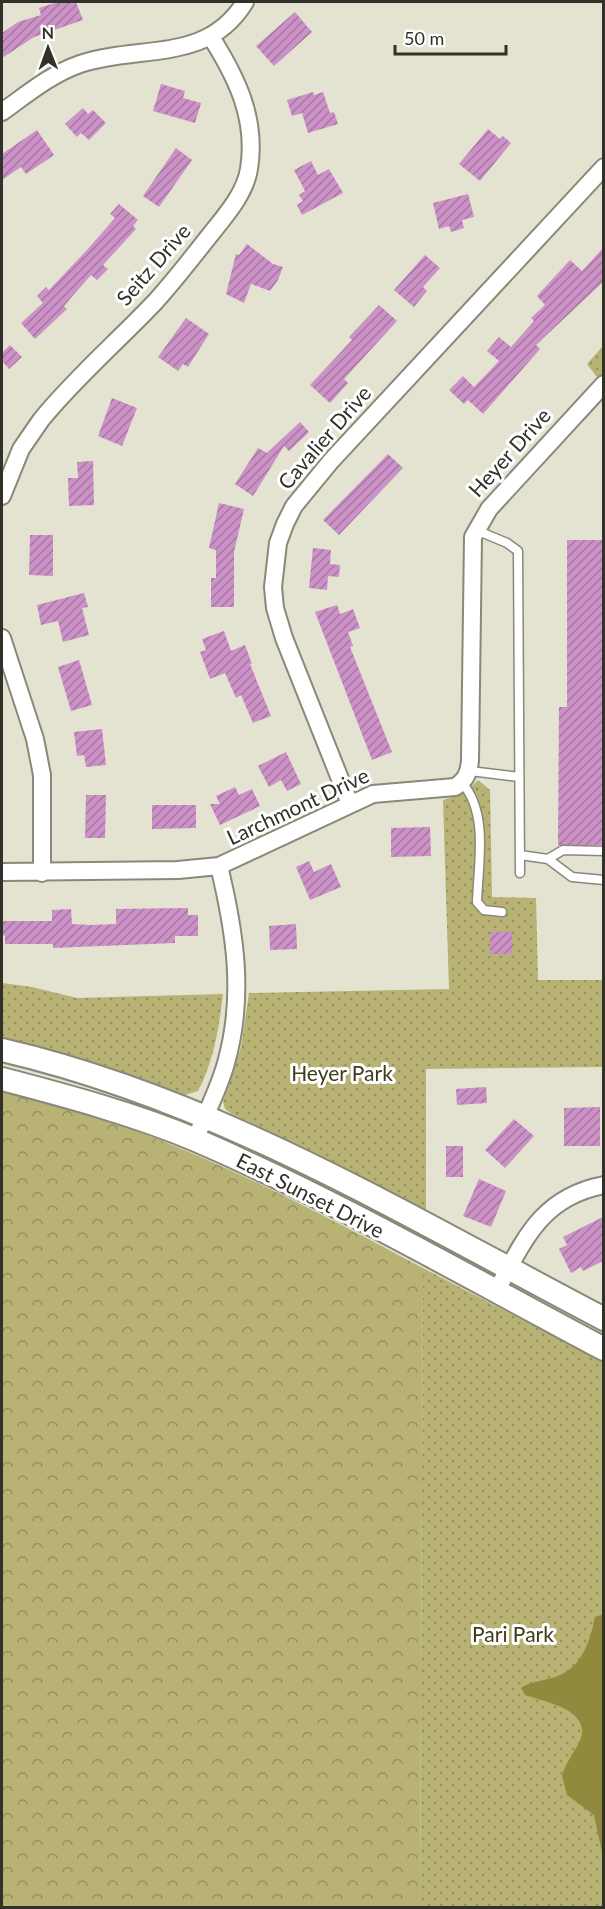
<svg xmlns="http://www.w3.org/2000/svg" width="605" height="1909" viewBox="0 0 605 1909" font-family="Lato,sans-serif">
  <style>
    .forest { fill: url(#forest-crowns) }
    .park { fill: url(#park-dots) }
    .water { fill: #91893b }
    .building { fill: url(#building-hatch) }
    .lines { fill: none; stroke-linecap: round; stroke-linejoin: round }
    .lane-casing { stroke: #8a8878; stroke-width: 11 }
    .street-casing { stroke: #8a8878; stroke-width: 20 }
    .secondary-casing { stroke: #8a8878; stroke-width: 26 }
    .lane { stroke: #fff; stroke-width: 8 }
    .street { stroke: #fff; stroke-width: 16 }
    .secondary { stroke: #fff; stroke-width: 22 }
    .labels { text-anchor: middle; stroke-width: 6; stroke-linejoin: round; paint-order: stroke }
    .street-label { font-size: 21px; fill: #31312a; stroke: #fff }
    .park-label { font-size: 21px; fill: #3f3b19; stroke: #fff }
  </style>
  <defs>
    <pattern id="forest-crowns" width="20" height="18" patternUnits="userSpaceOnUse" patternTransform="scale(1.5)"><rect width="20" height="18" fill="#b8b274"/><path d="M2 6a3 3 0 1 1 6 0M12 15a3 3 0 1 1 6 0" fill="none" stroke="#96915f"/></pattern>
    <pattern id="park-dots" width="8" height="8" patternUnits="userSpaceOnUse" patternTransform="scale(1.5)"><rect width="8" height="8" fill="#b8b274"/><path d="M2 2h.1M6 6h.1" fill="none" stroke="#96915f" stroke-width="1.8" stroke-linecap="round"/></pattern>
    <pattern id="building-hatch" width="6" height="6" patternUnits="userSpaceOnUse" patternTransform="scale(1.5)"><rect width="6" height="6" fill="#cc91c6"/><path d="M-1 1l2-2M0 6l6-6M5 7l2-2" fill="none" stroke="#a677a1"/></pattern>
  </defs>
  <rect width="100%" height="100%" fill="#e4e2d1"/>
  <path class="forest" d="M2 1091C152 1123 289 1197 423 1268L420 1907 2 1908Z"/>
  <path class="park" d="M603 346V385L587 364Z
    M478 780 490 790 492 897 536 898 538 980H603V1067L426 1069V1211L321 1156 232 1114 225 1109 223 1101 241 1047 249 993 449 989 443 800 465 793Z
    M2 983 32 987 77 998 223 994C219 1027 214 1061 198 1091L185 1095 86 1061 2 1039Z
    M423 1268 603 1362 604 1907 420 1908Z"/>
  <path class="water" d="M604 1614V1857H603L594 1815 567 1795 562 1776C565 1764 573 1754 579 1743 595 1710 545 1702 525 1695L521 1688C529 1682 541 1681 552 1678 581 1670 589 1645 595 1617Z"/>
  <path class="building" d="M58 2H76L83 20 34 37 2 58V33L18 22 41 15 39 8Z
    M295 12 312 32 274 66 256 46Z
    M161 84 185 91 183 98 201 103 195 123 153 111Z
    M313 92 314 95 323 92 330 113 334 112 338 124 308 133 302 113 292 116 287 100Z
    M83 108 88 114 93 110 106 123 89 140 81 133 77 137 65 124Z
    M488 129 500 139 503 136 511 143 480 181 459 164Z
    M37 130 54 155 26 174 21 167 2 180V154Z
    M176 148 192 160 159 207 143 196Z
    M311 161 318 175 329 169 343 193 302 215 297 205 303 201 299 195 305 191 294 170Z
    M468 194 474 217 462 220 464 228 451 232 449 226 439 229 433 203Z
    M119 204 138 220 133 226 136 229 103 265 108 269 97 280 91 275 64 306 67 309 35 339 21 323 43 303 37 296 46 287 49 290 87 250 115 218 110 214Z
    M247 244 273 264 283 267 278 280 270 291 251 284 244 303 226 294 236 254 239 255Z
    M603 248V282L536 345 540 349 483 414 468 400 464 404 449 390 463 376 474 387 499 361 487 351 499 337 511 347 534 321 531 318 545 305 537 296 570 260 582 271Z
    M425 255 440 268 423 287 427 291 414 307 394 290Z
    M379 305 397 321 344 379 348 383 330 403 310 385 352 340 349 337Z
    M186 318 209 334 188 367 183 364 178 371 158 357Z
    M10 345 22 357 9 369 2 361V353Z
    M112 398 137 408 122 446 98 436Z
    M300 422 309 432 289 451 284 446 253 496 235 484 258 448 267 453Z
    M388 454 403 468 339 535 323 520Z
    M93 461 94 505 69 506 68 478H78L77 462Z
    M219 503 244 509 234 552V607H211V578H216V550L209 548Z
    M30 535H53V576L29 575Z
    M567 540H603V845H558L559 707H567Z
    M313 548 331 550 330 564 340 565 339 577 328 576 327 590 309 588Z
    M84 593 88 607 82 608 89 635 63 642 58 621 41 625 37 605Z
    M337 605 340 614 353 609 360 628 348 632 353 646 350 647 392 752 372 760 315 612Z
    M224 631 231 651 245 645 252 664H250L271 716 253 723 241 695 236 698 225 673 210 679 200 652 206 650 202 639Z
    M79 660 92 705 71 711 58 667Z
    M102 729 106 765 86 767 84 755 77 756 74 732Z
    M286 752 301 784 287 791 281 780 269 787 258 766Z
    M235 787 239 795 252 789 260 806 220 825 210 804H220L216 796Z
    M86 795H106L105 838H85Z
    M152 805H196V828L152 829Z
    M430 827 431 856 391 857V828Z
    M309 861 314 872 331 864 341 887 310 900 296 867Z
    M188 908V915H198V936H175V943L53 948V944H5V935L2 936V921H52V910L71 909 72 924 90 925 116 924V909Z
    M296 924 297 949 270 950 269 926Z
    M490 932H512V954H490Z
    M486 1087 487 1103 457 1105 456 1089Z
    M600 1107V1146H564V1108Z
    M514 1119 534 1136 505 1168 485 1150Z
    M446 1146H463V1177H446Z
    M479 1179 506 1191 491 1227 463 1216Z
    M603 1217V1261L583 1271 581 1267 571 1273 559 1249 567 1245 563 1237Z"/>
  <g class="lines">
    <g class="lane-casing">
      <path id="lane" d="M476 530 507 543 518 551 520 873
        M470 771 519 777
        M462 783C489 813 478 865 477 902L484 910 502 912
        M520 855 548 859 572 877 604 880
        M548 859 563 850 604 851"/>
    </g>
    <g class="street-casing">
      <path id="street" d="M2 112C26 95 51 74 80 64 141 44 207 64 245 2
        M2 496 21 449 41 420C75 378 117 342 155 302 174 281 192 258 210 235 225 216 245 194 249 169 257 119 237 78 211 37
        M2 638 35 739 42 775V873
        M350 804 284 638 275 608 273 587 278 543 285 524 294 506 331 461 604 167
        M2 872 178 870 219 866 373 794 455 787C466 780 469 773 470 760L473 537 489 509 604 384
        M195 1140C205 1115 219 1089 226 1063 245 996 235 932 219 866
        M496 1292C524 1240 541 1197 604 1185"/>
    </g>
    <g class="secondary-casing">
      <path id="secondary" d="M2 1050C218 1100 409 1217 604 1319
        M2 1079C67 1096 134 1114 196 1140 335 1200 470 1278 604 1349"/>
    </g>
    <use href="#lane" class="lane"/>
    <use href="#street" class="street"/>
    <use href="#secondary" class="secondary"/>
  </g>
  <g class="labels">
    <g class="street-label">
      <text transform="translate(154 265) rotate(-49)" y="7">Seitz Drive</text>
      <text transform="translate(325 438) rotate(-49)" y="7">Cavalier Drive</text>
      <text transform="translate(510 453) rotate(-48)" y="7">Heyer Drive</text>
      <text transform="translate(298 807) rotate(-25)" y="7">Larchmont Drive</text>
      <text transform="translate(310 1196) rotate(27)" y="7">East Sunset Drive</text>
    </g>
    <g class="park-label">
      <text x="342" y="1081">Heyer Park</text>
      <text x="513" y="1642">Pari Park</text>
    </g>
  </g>
  <rect width="605" height="1909" fill="none" stroke="#31312a" stroke-width="6"/>
  <g transform="translate(48 48) rotate(359)" stroke="#ffffff" stroke-width="4.5" paint-order="stroke">
  <path d="M0-4.5L10 22L0 15L-10 22Z" fill="#31312a"/>
  <text y="-9" font-size="16" font-weight="bold" text-anchor="middle" fill="#31312a">N</text>
  </g>
  <path d="M395 45v9h111v-9" fill="none" stroke="#31312a" stroke-width="3"/>
  <text x="404" y="45" font-size="18" fill="#31312a" stroke="#ffffff" stroke-width="4.5" paint-order="stroke">50 m</text>
</svg>
